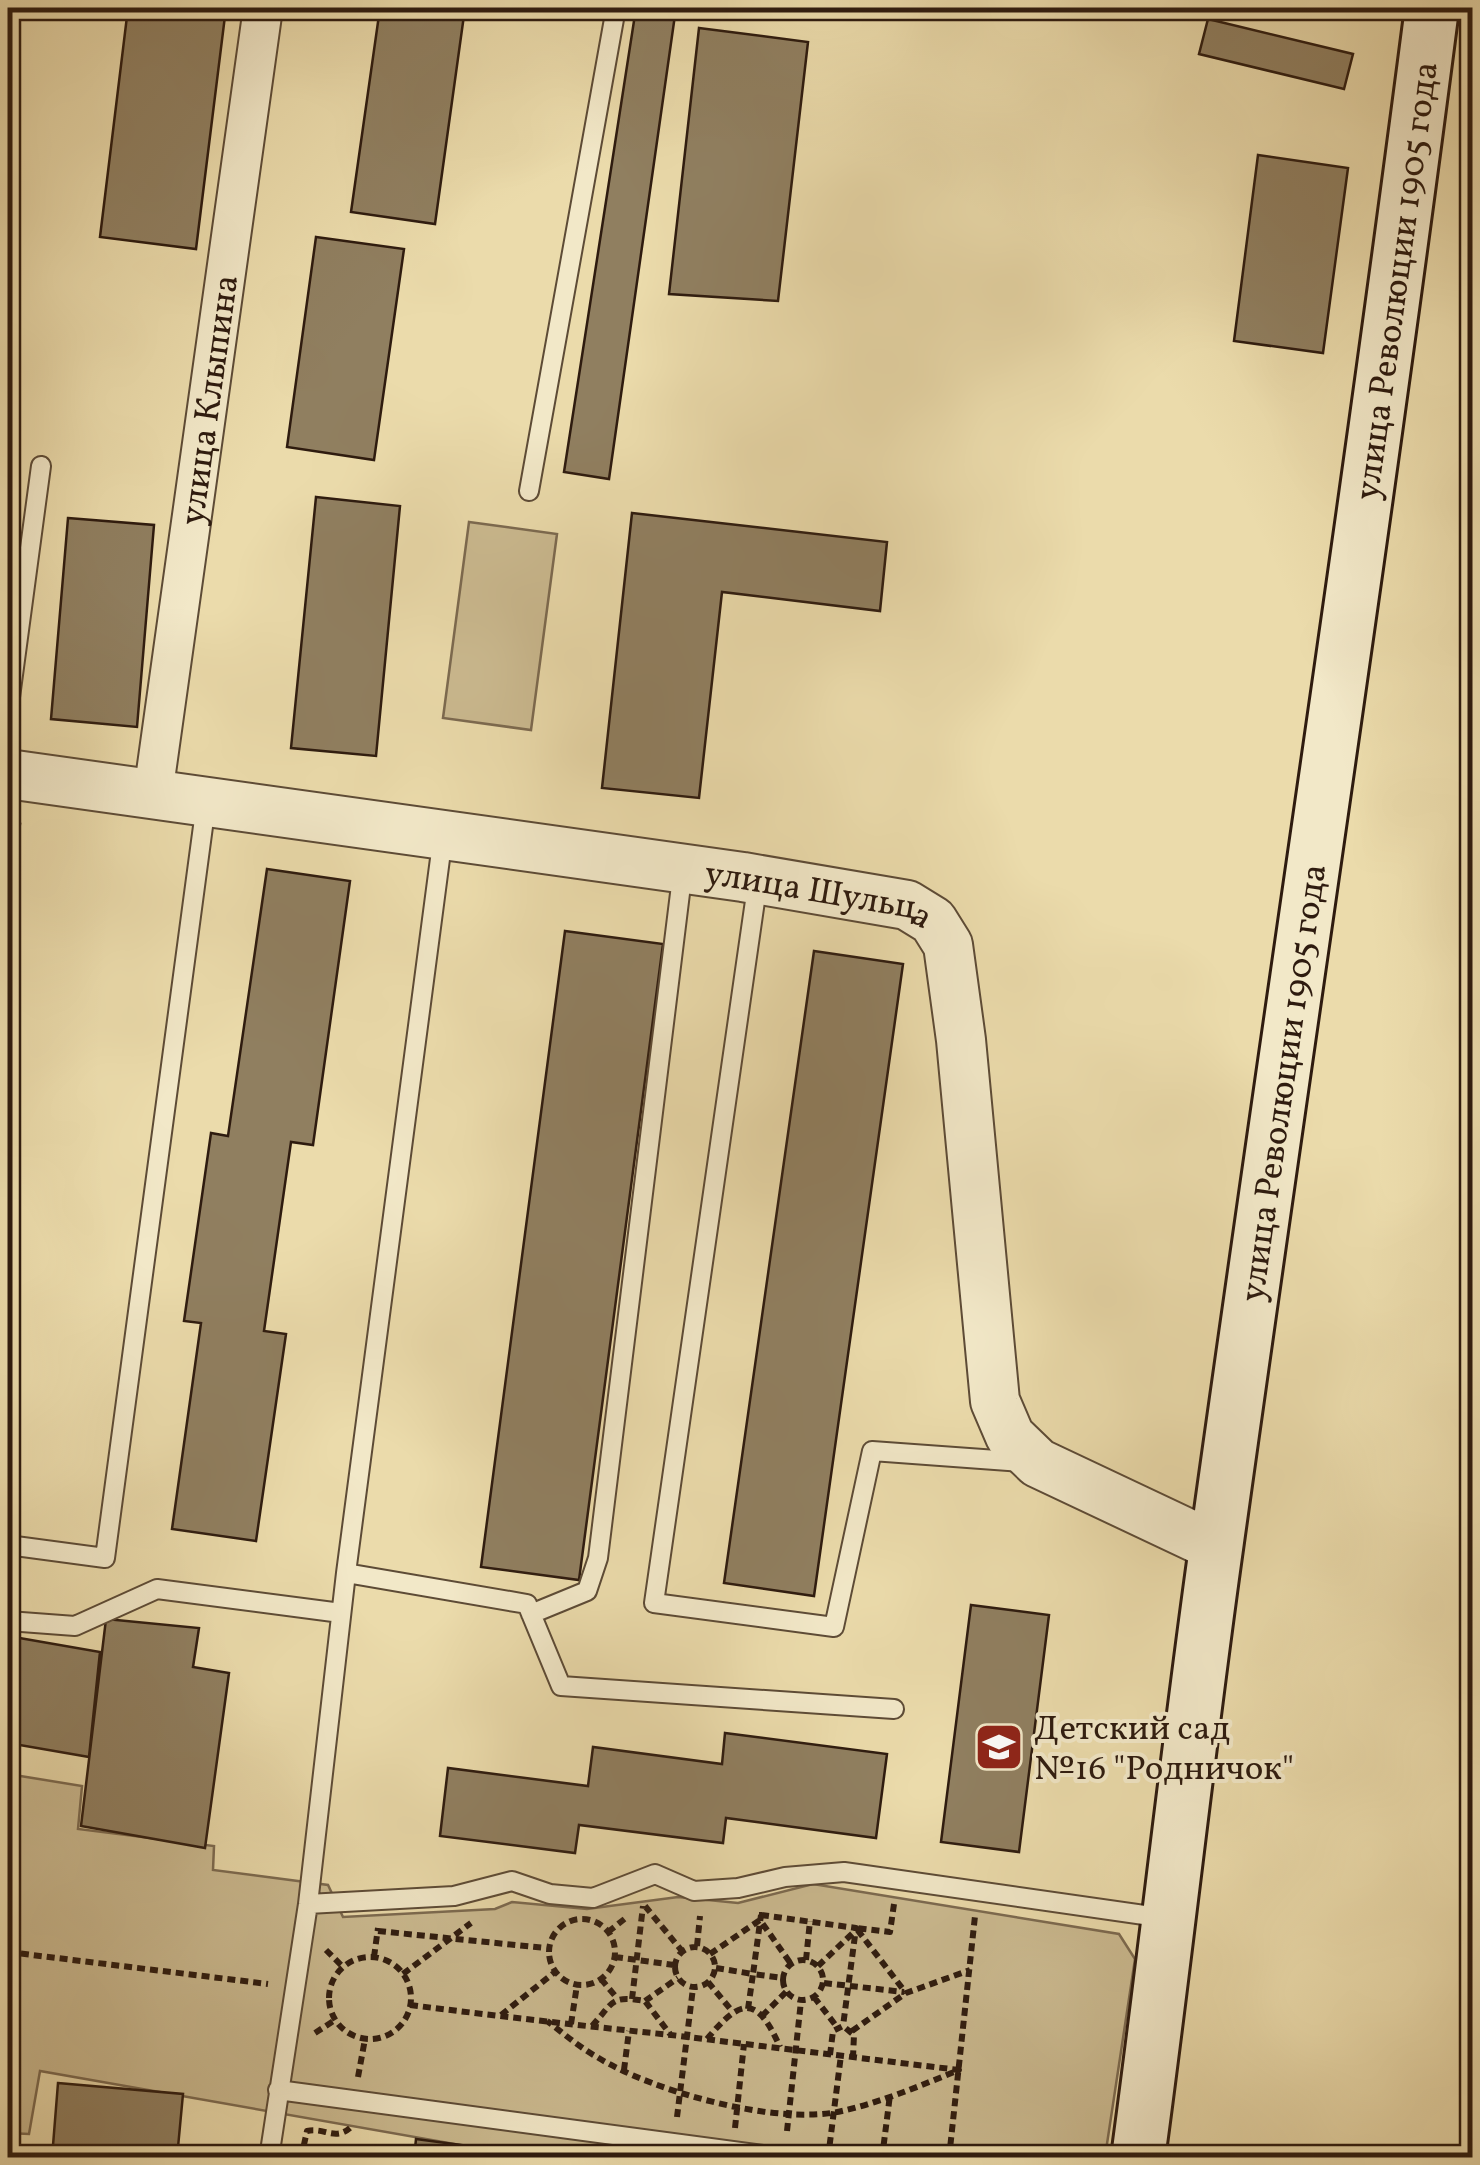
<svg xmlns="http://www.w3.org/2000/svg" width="1480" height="2165" viewBox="0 0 1480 2165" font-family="Vollkorn,serif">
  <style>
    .green { fill: #cbba90; stroke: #7c6a50; stroke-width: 2.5 }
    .building { fill: #907f60; stroke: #2e1b0f; stroke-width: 2.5 }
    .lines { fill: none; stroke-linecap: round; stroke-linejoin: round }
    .service-casing { stroke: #5d4b36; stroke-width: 22 }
    .minor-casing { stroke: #5d4b36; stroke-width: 42 }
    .tertiary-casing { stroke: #5d4b36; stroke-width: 52 }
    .secondary-casing { stroke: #2e1b0f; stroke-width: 58 }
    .path { stroke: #2e1b0f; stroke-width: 6; stroke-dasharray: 8 5; stroke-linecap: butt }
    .service { stroke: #f2e8c8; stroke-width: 18 }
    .minor { stroke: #f2e8c8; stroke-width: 38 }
    .tertiary { stroke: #f2e8c8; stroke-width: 48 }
    .secondary { stroke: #f2e8c8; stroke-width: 52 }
    .labels { text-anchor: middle; stroke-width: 8; stroke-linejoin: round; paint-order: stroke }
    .street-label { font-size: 35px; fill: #2e1b0f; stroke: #f2e8c8 }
    .poi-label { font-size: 35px; fill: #2e1b0f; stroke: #f2e8c8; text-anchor: start }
  </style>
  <rect width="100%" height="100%" fill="#ebdbab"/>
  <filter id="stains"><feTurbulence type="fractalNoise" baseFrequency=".002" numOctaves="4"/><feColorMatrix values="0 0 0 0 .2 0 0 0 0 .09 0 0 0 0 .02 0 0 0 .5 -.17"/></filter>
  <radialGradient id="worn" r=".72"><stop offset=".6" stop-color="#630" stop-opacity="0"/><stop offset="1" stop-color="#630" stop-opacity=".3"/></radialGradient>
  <path class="green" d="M469 522 557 534 531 730 443 718Z
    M8 1774 82 1786 78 1829 214 1846 213 1870 328 1885 343 1917 495 1909 512 1902 587 1909 678 1897 738 1903 813 1884 1119 1934 1135 1959 1105 2157H528L40 2071 29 2134 8 2133Z"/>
  <path class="building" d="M128 8 225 16 196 249 100 237Z
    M380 8H465L435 224 351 212Z
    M636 8H676L609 479 564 472Z
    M1208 19 1353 54 1344 89 1199 54Z
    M699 28 808 42 778 301 669 294Z
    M1258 155 1348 168 1323 353 1234 341Z
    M316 237 404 249 374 460 287 447Z
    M316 497 400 506 376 756 291 748Z
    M632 513 887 542 880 611 722 592 699 798 602 788Z
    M68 518 154 525 137 727 51 719Z
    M8 823 20 824 8 915Z
    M267 869 350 881 313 1145 291 1142 264 1331 286 1334 256 1541 172 1529 201 1323 184 1321 211 1133 228 1136Z
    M565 931 663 944 579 1580 481 1567Z
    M814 951 903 964 814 1596 724 1583Z
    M971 1605 1049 1615 1019 1852 941 1842Z
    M106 1619 199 1628 193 1667 229 1673 205 1848 81 1826Z
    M8 1636 100 1652 89 1757 8 1743Z
    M725 1733 887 1754 876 1838 726 1818 723 1843 579 1825 575 1853 440 1836 448 1768 588 1786 593 1747 722 1764Z
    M58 2083 183 2094 177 2158H52Z
    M416 2139 559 2158H414Z"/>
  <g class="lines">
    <g class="service-casing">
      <path id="service" d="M529 491 616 8
        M8 712 41 466
        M758 880 654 1603 834 1627 872 1451 1023 1462
        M8 1545 105 1558 206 804
        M346 1573 527 1604 561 1686 894 1709
        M531 1614 587 1591 598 1558 683 869
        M8 1621 75 1626 157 1589 341 1613
        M308 1904 454 1896 512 1881 550 1894 593 1898 655 1874 694 1891 738 1888 785 1877 844 1872 1165 1918
        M278 2090 785 2158
        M269 2158 308 1904 346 1573 443 836"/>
    </g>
    <g class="minor-casing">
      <g id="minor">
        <path id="s1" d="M153 794 263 8"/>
      </g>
    </g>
    <g class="tertiary-casing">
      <g id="tertiary">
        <path id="s2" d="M8 774 743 877 907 905 933 921 948 945 961 1040 995 1401 1010 1436 1038 1463 1216 1547"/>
      </g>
    </g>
    <g class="secondary-casing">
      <g id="secondary">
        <path id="s3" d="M1138 2158C1166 1952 1188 1746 1217 1541 1288 1030 1366 520 1432 8"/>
      </g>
    </g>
    <path class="path" d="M894 1904 890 1932 856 1928 906 1993
      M645 1906 682 1951
      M761 1915 856 1928 843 2026
      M549 1952a33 33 0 1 1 66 0a33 33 0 1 1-66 0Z
      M378 1931 545 1948
      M608 1932 627 1917
      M697 1946 700 1916
      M675 1967a20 20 0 1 1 40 0a20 20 0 1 1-40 0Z
      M326 1950 343 1967
      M8 1952 268 1984
      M710 1954 760 1920 791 1964
      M329 1998a41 41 0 1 1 82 0a41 41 0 1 1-82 0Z
      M374 1957 378 1928
      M615 1957 674 1965
      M783 1980a20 20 0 1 1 40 0a20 20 0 1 1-40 0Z
      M806 1960 810 1921
      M818 1966 855 1931
      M716 1968 753 1974 761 1915H755
      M403 1974 471 1923
      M601 1979 617 1998
      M708 1982 732 2011
      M824 1983 904 1992
      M814 1997 837 2027
      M632 1999 643 1906
      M645 2001 678 1978
      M410 2005C497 2016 584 2026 671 2035L959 2070C922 2085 882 2102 842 2111 777 2126 654 2092 597 2057 579 2047 563 2033 547 2021
      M748 2009 753 1974 783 1978
      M501 2015 555 1972
      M762 2016 787 1991
      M571 2024 577 1985
      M592 2026C614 2002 610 1995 645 2001L670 2034
      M852 2031 906 1993 970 1970
      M315 2033 335 2020
      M707 2039C741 1998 757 1995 780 2047
      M830 2055 833 2031 843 2026 854 2035 853 2057
      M624 2070 629 2031
      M358 2077 365 2039
      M677 2117 693 1988
      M735 2128 744 2044
      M787 2131 801 2001
      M301 2158 307 2131C324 2127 335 2141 350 2128
      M828 2158 841 2055
      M882 2158 890 2095
      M949 2158 975 1916"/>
    <use href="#service" class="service"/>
    <use href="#minor" class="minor"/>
    <use href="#tertiary" class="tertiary"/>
    <use href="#secondary" class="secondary"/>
  </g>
  <defs>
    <g id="school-square" transform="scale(2.5)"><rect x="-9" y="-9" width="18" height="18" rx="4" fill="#8f2418" stroke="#f2e8c8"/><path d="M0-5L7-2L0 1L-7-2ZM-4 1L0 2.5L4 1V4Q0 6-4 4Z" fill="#fff"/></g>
  </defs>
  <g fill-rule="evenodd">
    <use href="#school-square" x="999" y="1747"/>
  </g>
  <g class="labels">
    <g class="street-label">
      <text dy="12" stroke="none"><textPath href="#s3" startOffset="1895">улица Революции 1905 года</textPath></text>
      <text dy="12" stroke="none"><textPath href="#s1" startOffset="398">улица Клыпина</textPath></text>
      <text dy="12" stroke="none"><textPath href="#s2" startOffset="820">улица Шульца</textPath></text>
      <text dy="12" stroke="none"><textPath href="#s3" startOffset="1085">улица Революции 1905 года</textPath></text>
    </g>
    <g class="poi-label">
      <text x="1034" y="1739">Детский сад<tspan x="1034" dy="40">№16 "Родничок"</tspan></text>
    </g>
  </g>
  <rect width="1480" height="2165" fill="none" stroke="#ebdbab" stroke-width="40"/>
  <rect x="10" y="10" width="1460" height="2145" fill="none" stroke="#2e1b0f" stroke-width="5"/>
  <rect x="20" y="20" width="1440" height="2125" fill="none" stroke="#2e1b0f" stroke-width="2.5"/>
  <rect width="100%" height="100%" filter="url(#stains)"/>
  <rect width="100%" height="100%" fill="url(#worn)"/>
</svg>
